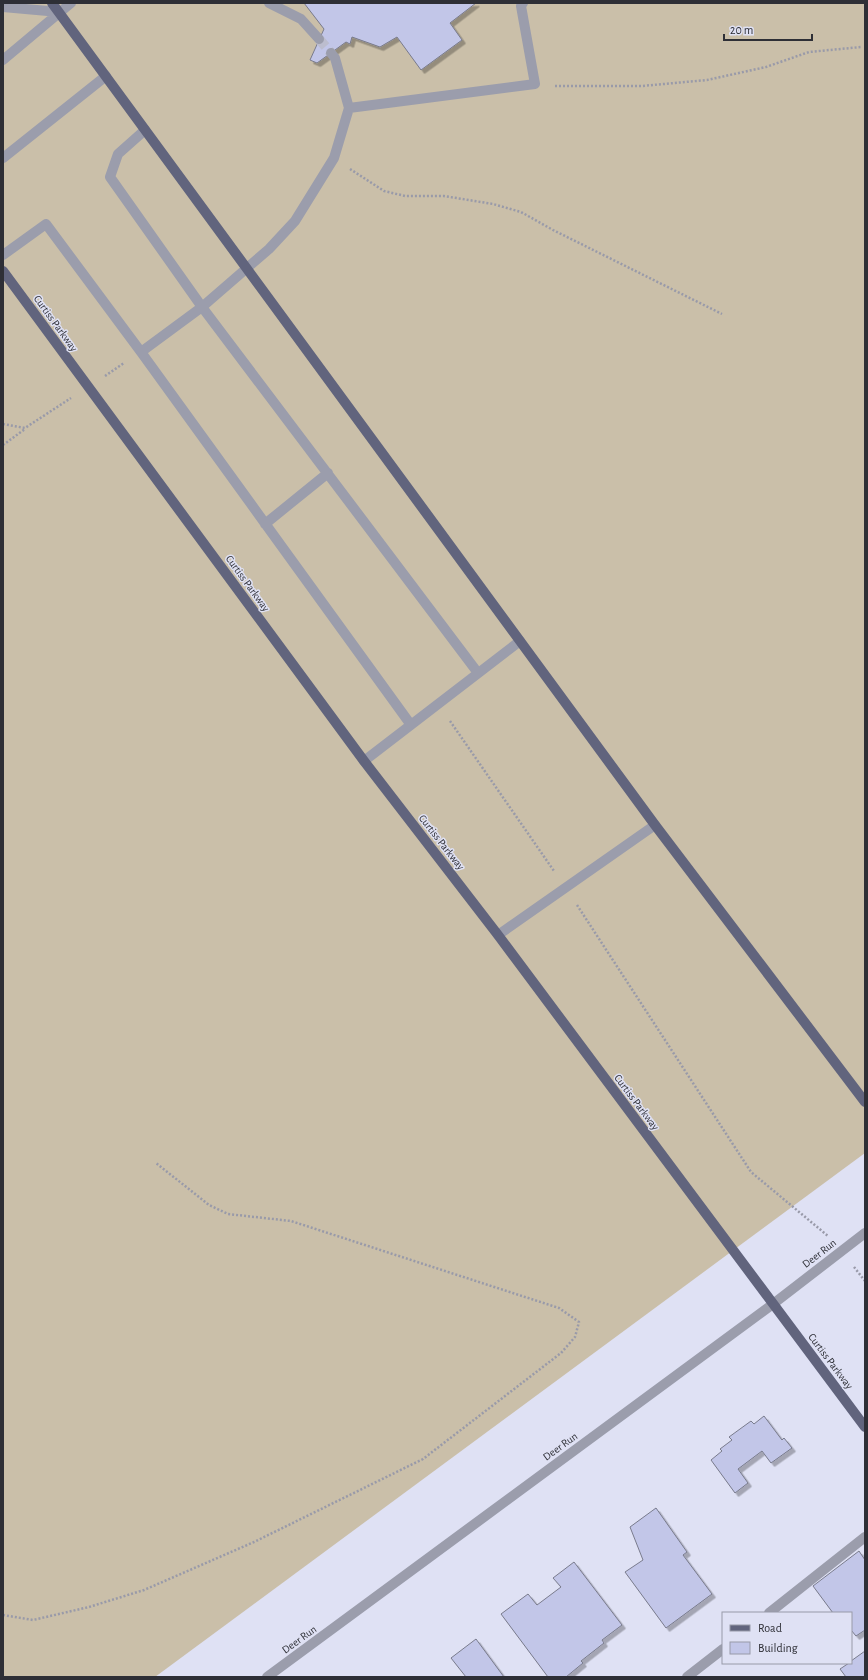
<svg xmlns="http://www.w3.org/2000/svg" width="868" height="1680" viewBox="0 0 868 1680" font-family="'Alegreya Sans',sans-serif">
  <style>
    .grass { fill: #cabfa9 }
    .building { fill: #c2c6e8; stroke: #797b8c; filter: url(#shadow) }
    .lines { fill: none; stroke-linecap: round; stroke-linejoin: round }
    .minor-tunnel { stroke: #bcbdce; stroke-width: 10; stroke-dasharray: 10 5; stroke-linecap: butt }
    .path { stroke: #999aa9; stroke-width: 2.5; stroke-dasharray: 2 2; stroke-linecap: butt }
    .minor { stroke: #9b9dac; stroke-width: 10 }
    .major { stroke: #61647d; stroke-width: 10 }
    .labels { text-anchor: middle; stroke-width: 3; stroke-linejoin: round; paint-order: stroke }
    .street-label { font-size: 11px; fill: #2e2f36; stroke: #dfe1f4 }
  </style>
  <defs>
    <filter id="shadow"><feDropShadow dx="3.5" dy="3.5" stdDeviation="0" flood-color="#0004"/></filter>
  </defs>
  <rect width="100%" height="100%" fill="#dfe1f4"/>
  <path class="grass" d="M3 3H865V1153L155 1677H3Z"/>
  <path class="building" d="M304 3H476L450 23 462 40 421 70 397 37 380 47 352 37 350 44 346 42 317 63 310 60 324 29Z
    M764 1416 782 1440 784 1438 792 1448 771 1463 762 1451 738 1469 748 1483 735 1493 711 1460 722 1451 720 1449 732 1440 729 1437 751 1421 754 1424Z
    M656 1508 687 1552 683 1555 712 1594 666 1628 625 1572 643 1560 630 1527Z
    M859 1551 865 1560V1630L856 1636 851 1630V1613H833L813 1586Z
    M574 1562 622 1625 602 1640 604 1643 581 1661 583 1663 566 1677H548L501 1614 528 1594 537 1605 561 1587 553 1578Z
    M476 1639 504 1677H466L451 1658Z
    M865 1651V1677H846L840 1669 849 1663H851V1661Z"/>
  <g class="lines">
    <path class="minor-tunnel" d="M319 39 331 53"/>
    <path class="path" d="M555 86H642L707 80 766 67 809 52 861 47
      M350 169 384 191 405 196H444L493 204 521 212 553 230 722 314
      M105 376 124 363
      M3 424 25 428 71 398
      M3 445 25 429
      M450 721 554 871
      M577 905 751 1172 828 1236
      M854 1267 865 1281
      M3 1615 33 1620 89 1607 144 1590 254 1542 423 1459 561 1353 575 1337 579 1322 559 1308 291 1221 228 1214 209 1205 156 1163"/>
    <path class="minor" d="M269 3 301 19 319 39
      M3 7 59 12
      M331 53 335 58 349 108
      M3 60 71 3
      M145 130 118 154 110 177 202 307 478 673
      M3 158 106 76
      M3 255 46 224 141 352 411 725
      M141 352 202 307 269 249 295 221 334 158 349 108 535 84 521 6 523 3
      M265 524 328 473
      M364 761 520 641
      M498 935 655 825
      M769 1613 865 1537
      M267 1677 773 1304 865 1233
      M687 1677 723 1649"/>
    <path class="major" d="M52 3 655 825 865 1102
      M3 271 364 761 498 935 865 1427"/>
  </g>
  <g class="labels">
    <g class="street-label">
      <text transform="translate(56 323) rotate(54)" y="4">Curtiss Parkway</text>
      <text transform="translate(248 583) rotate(54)" y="4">Curtiss Parkway</text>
      <text transform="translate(442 842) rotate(52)" y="4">Curtiss Parkway</text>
      <text transform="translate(637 1102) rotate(53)" y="4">Curtiss Parkway</text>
      <text transform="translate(819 1253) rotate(-38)" y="4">Deer Run</text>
      <text transform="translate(831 1361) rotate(53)" y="4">Curtiss Parkway</text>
      <text transform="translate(560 1446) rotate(-36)" y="4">Deer Run</text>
      <text transform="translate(299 1639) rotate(-36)" y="4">Deer Run</text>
    </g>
  </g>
  <rect width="868" height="1680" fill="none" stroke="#2e2f36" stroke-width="8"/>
  <rect x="722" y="1612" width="130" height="52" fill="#dfe1f4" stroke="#989aa8"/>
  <rect x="730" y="1625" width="20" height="6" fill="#61647d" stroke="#989aa8"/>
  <text x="758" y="1632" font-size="12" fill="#2e2f36">Road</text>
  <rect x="730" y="1642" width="20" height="12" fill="#c2c6e8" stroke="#989aa8"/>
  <text x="758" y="1652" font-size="12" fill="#2e2f36">Building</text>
  <path d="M724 34v6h88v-6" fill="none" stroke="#2e2f36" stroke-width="2"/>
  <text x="730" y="34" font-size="12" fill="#2e2f36" stroke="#dfe1f4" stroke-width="3" paint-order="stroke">20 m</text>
</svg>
